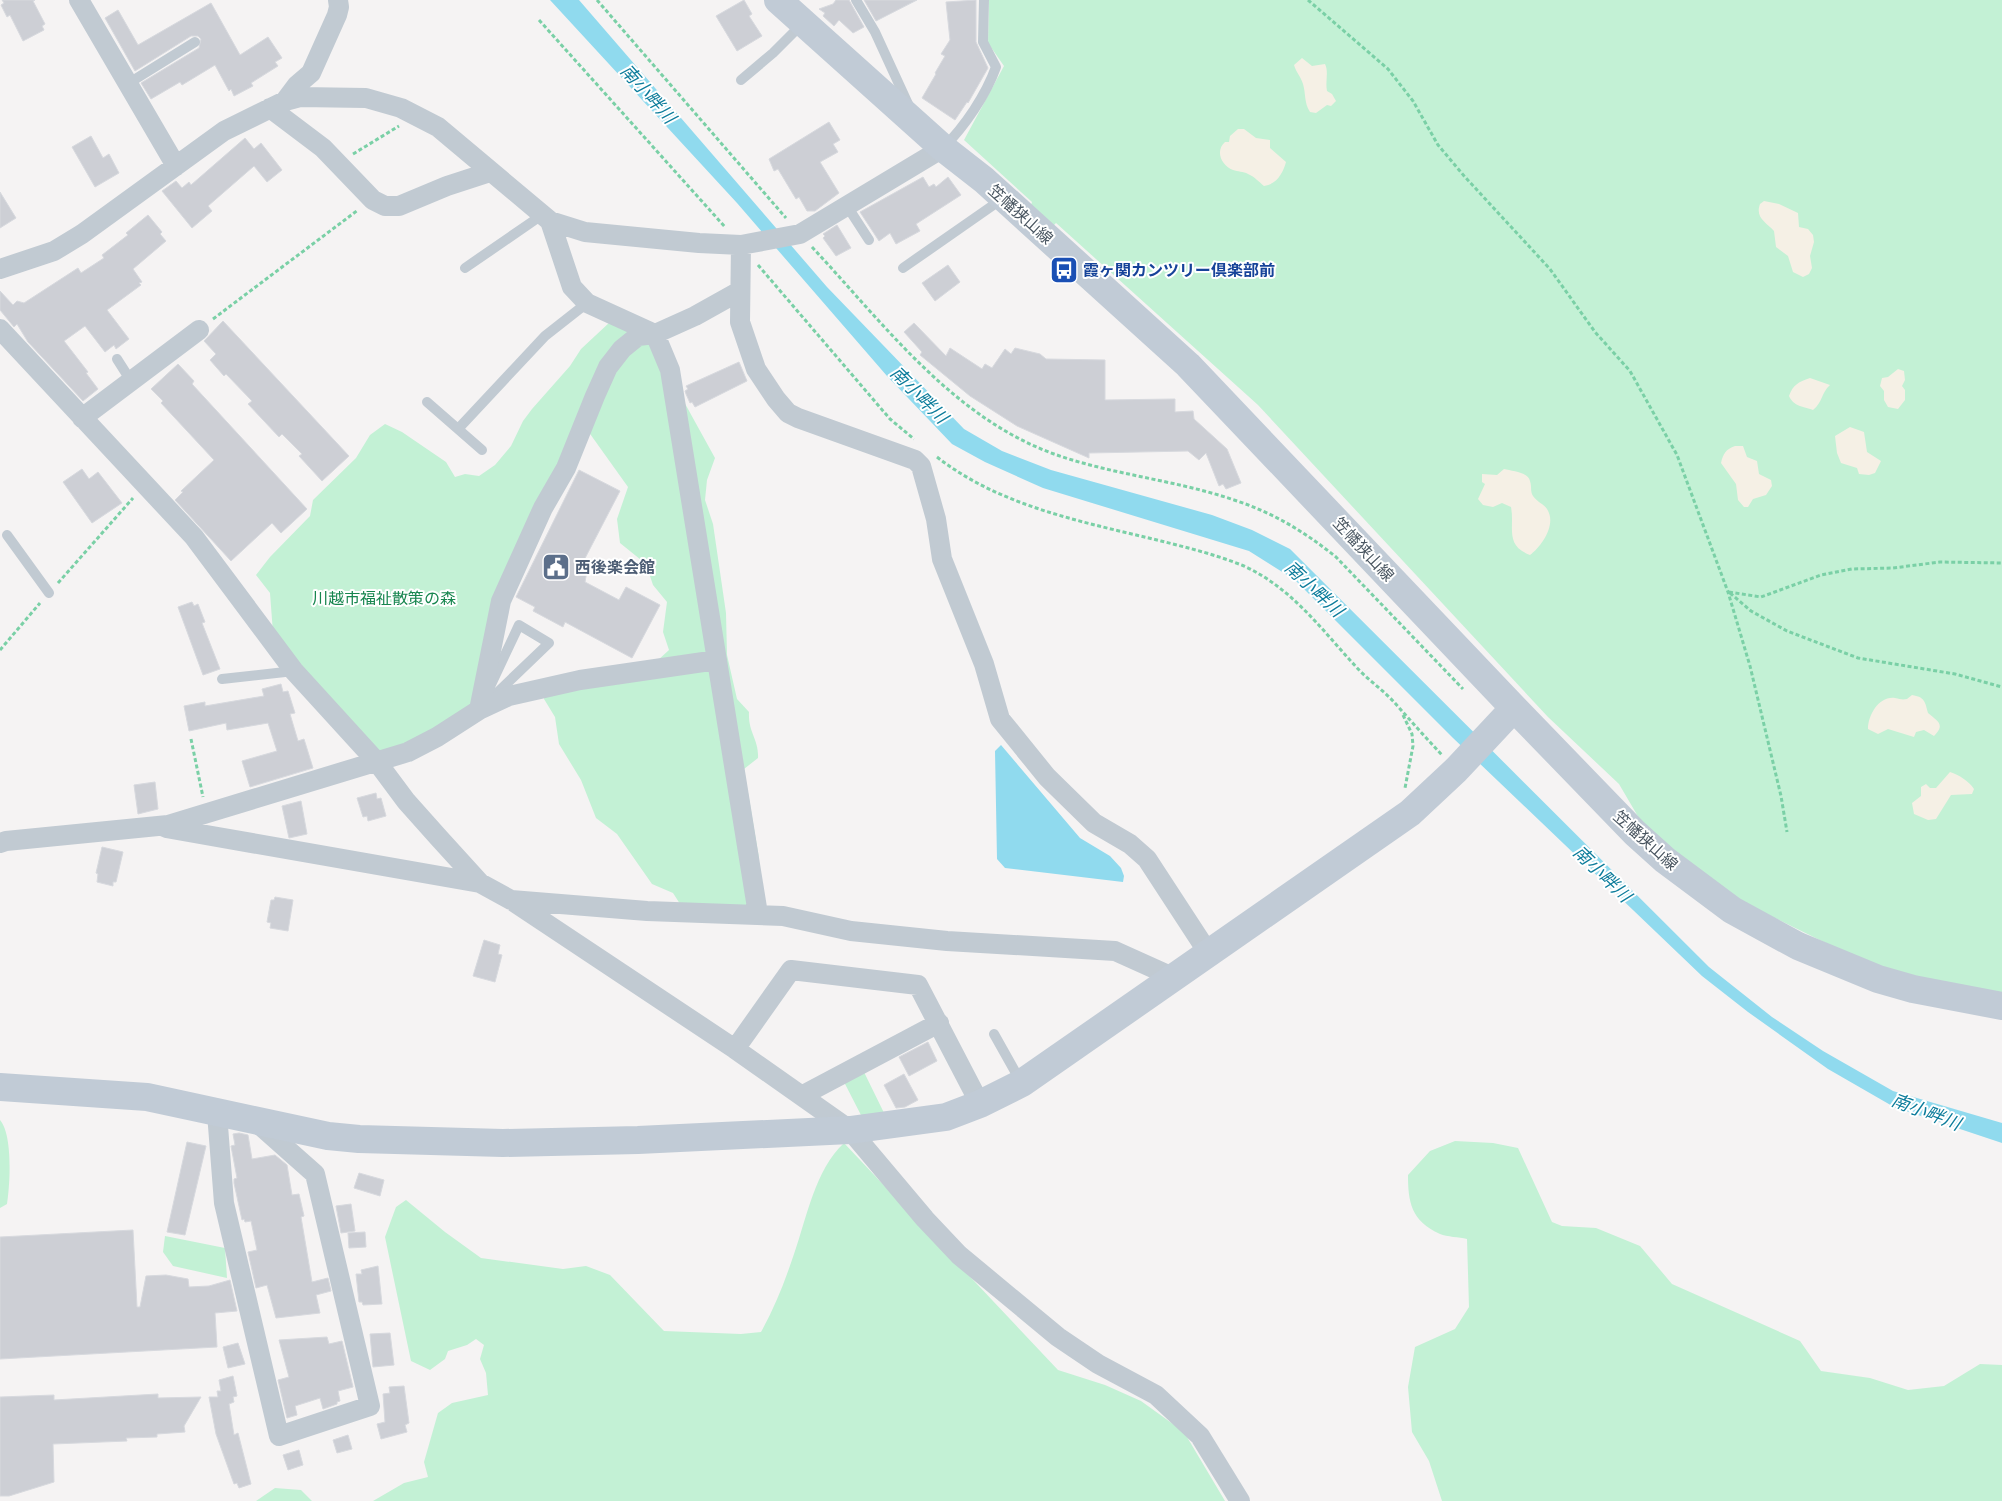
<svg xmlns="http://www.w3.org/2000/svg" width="2002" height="1501" viewBox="0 0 2002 1501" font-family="Karla,'Noto Sans JP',sans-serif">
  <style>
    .green { fill: #c3f1d5 }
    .sand { fill: #f5f0e5 }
    .water { fill: #90daee }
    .building { fill: #cdcfd5; stroke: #d7d9de }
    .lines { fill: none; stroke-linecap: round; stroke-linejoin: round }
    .path { stroke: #7ad0a6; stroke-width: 3; stroke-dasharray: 4 2.5; stroke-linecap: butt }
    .lane { stroke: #c1cad2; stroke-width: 10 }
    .street { stroke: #c1cad2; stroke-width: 20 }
    .secondary { stroke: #c1cbd6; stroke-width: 28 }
    .labels { text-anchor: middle; stroke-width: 4; stroke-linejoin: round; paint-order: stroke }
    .street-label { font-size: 16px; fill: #4a5661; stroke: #fff }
    .transit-label { font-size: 16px; font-weight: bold; fill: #164399; stroke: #fff; text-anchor: start }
    .service-label { font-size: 16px; font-weight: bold; fill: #4e5e75; stroke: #fff; text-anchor: start }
    .park-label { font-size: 16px; fill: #17864f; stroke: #fff }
    .water-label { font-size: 18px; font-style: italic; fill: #0c7c9b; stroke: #fff }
  </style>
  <rect width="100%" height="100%" fill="#f5f3f3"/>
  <path class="green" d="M989 0H2002V997L1895 977 1775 918H1765L1711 880 1643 825 1619 784 1548 717 1258 405 1056 223 1053 226 1031 205 1032 202 964 140 1004 66 988 43Z
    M610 322 651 342 715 458 707 480 705 500 713 524 726 613 727 655 737 699 749 712C748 733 759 739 758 758L744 769 759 858 758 894 737 923 682 907 673 893 652 884 617 834 596 818 581 780 559 744 555 717 544 699 548 681 657 661 669 650 663 632 667 602 653 585 646 564 620 543 617 519 628 487 588 431 566 450 471 704 457 716 390 752 369 750 273 633 270 593 256 575 270 557 310 516 313 500 356 458 370 435 385 424 402 432 446 462 455 477 465 474 479 476 495 465 511 446 523 421 532 409 570 366 581 349Z
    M863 1070 886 1117 863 1119 843 1080Z
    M0 1120C13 1135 10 1185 7 1204L0 1208Z
    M1455 1141 1493 1143 1518 1148 1552 1222 1562 1226 1596 1228 1640 1246 1672 1284 1800 1341 1821 1371 1870 1378 1908 1390 1944 1386 1980 1364 2002 1365V1501H1442L1429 1461 1412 1432 1408 1387 1415 1347 1455 1329 1469 1307 1467 1239C1459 1237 1447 1237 1440 1234 1411 1221 1408 1202 1408 1175L1430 1151Z
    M844 1143 1058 1370 1105 1385 1141 1401 1184 1432 1225 1501H373L404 1483 428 1477 424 1462 438 1413 452 1403 488 1395 486 1373 480 1359 484 1345 476 1339 467 1345 448 1351 445 1359 430 1370 411 1361 385 1237 396 1207 406 1200 445 1232 481 1258 563 1269 586 1266 610 1275 664 1331 741 1334 761 1332C775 1307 785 1281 794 1254 807 1217 815 1170 844 1143Z
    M165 1236 225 1248 227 1278 173 1266 163 1252Z
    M275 1488 301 1490 312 1501H256Z"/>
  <path class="sand" d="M1302 58 1312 66 1325 64C1329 72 1325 81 1327 91L1332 94 1336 101 1331 106 1327 105 1316 113 1310 112C1304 103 1306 94 1303 84 1301 77 1296 72 1294 65Z
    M1238 129H1244L1256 138 1270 140V148L1286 162C1283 173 1277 184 1264 186 1259 182 1255 177 1248 174 1243 171 1238 172 1233 170 1221 165 1215 151 1225 142H1229L1230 136Z
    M1764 201 1779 204 1798 213 1799 227 1808 229 1813 235 1814 242 1810 256 1812 268 1809 274 1803 277 1793 272 1788 256 1776 247 1774 231C1766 222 1755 218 1760 204Z
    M1898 369 1904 371 1905 380 1902 386 1905 390V400L1898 409 1888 407 1884 400V391L1880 386 1882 378 1888 377Z
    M1810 378 1830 385C1821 393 1823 402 1813 410 1803 406 1794 407 1789 396 1793 385 1798 382 1810 378Z
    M1850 427 1864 432 1867 452 1881 461 1875 473 1869 475 1859 474 1857 468 1841 463 1837 453 1835 436Z
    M1735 446H1743L1747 457 1757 461 1759 474 1771 480 1772 486 1766 495 1753 499 1748 507H1744L1738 500 1736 484 1721 463C1723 454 1726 449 1735 446Z
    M1504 469C1512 471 1528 472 1530 481 1532 487 1530 491 1533 496 1537 502 1544 504 1547 509 1557 524 1542 546 1530 555 1504 545 1515 527 1511 507L1502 503 1493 507 1483 505 1478 499 1485 484 1482 482V474L1497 475Z
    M1912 695C1925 697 1925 702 1928 713 1937 721 1946 724 1934 736L1924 730 1916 732 1914 737 1888 729 1878 734 1868 729C1868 715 1879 696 1895 698 1900 699 1902 700 1907 699Z
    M1950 772C1959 775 1969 781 1974 789L1972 794 1951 795 1936 819 1928 820 1914 814 1912 803 1921 796V787L1926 784 1930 788H1936Z"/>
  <path class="water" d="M550 0H579L827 287 964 429 1002 451 1051 470 1212 515 1252 530 1290 549 1709 967 1772 1017 1823 1051 1893 1091 2002 1123V1143L1894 1107 1828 1069 1748 1012 1702 976 1453 738 1295 580 1249 551 1043 488 985 462 952 444 887 376 737 203Z
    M1001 745 1080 838 1110 856 1121 868 1124 876 1123 882 1005 868 997 859 995 751Z"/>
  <path class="building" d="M2 0H35L33 1 45 24 42 26 44 30 23 41 10 15 7 17 1 5 4 3Z
    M744 0 752 14 749 16 762 36 737 51 716 16Z
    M836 0H849L864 27 853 33 839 20 834 26 823 16 825 13 819 9 833 4Z
    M864 0H917L876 21Z
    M976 0V42L988 68 968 103 967 102 955 120 922 98 936 74 935 73 945 56 941 54 950 40 946 2Z
    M211 3 240 55 268 37 282 58 275 62 278 66 251 83 253 86 234 96 231 89 229 91 215 65 182 85 180 82 151 99 141 83 199 48 201 39 198 36H191L135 71 105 18 118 10 138 45Z
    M829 122 840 140 833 144 838 152 820 162 839 193 815 211H807L799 197 796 199 778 169 774 171 769 159Z
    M91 136 103 158 109 154 119 173 95 187 72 147Z
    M245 138 254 149 261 143 282 170 267 182 254 166 208 206 212 211 192 228 162 191 176 181 182 188 189 182 191 185Z
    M923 177 929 187 934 184 936 187 948 177 961 195 916 224 920 231 896 244 890 233 879 241 860 212Z
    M0 192 16 218 0 228Z
    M148 215 162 232 160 234 166 241 133 269 142 282 139 283 141 285 107 310 129 339 116 349 114 345 105 352 85 326 64 341 88 372 86 373 98 389 83 401 28 342 17 324 14 327 0 310V291L13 305 17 301 24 303 78 268 81 273 104 258 102 255 128 235 126 233Z
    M837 225 851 248 836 256 823 238 825 236 823 234Z
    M948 265 960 282 935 301 922 283Z
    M223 321 349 456 322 481 299 456 302 454 282 434 279 437 248 404 252 401 226 374 224 376 210 360 216 354 204 341Z
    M914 323 946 356 950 348 982 369 985 364 992 368 1005 349 1011 354 1015 348 1040 354 1046 359 1105 360V400L1175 399V412L1193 411 1194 419 1227 449 1241 483 1226 489 1223 484 1219 486 1206 453 1199 460 1188 451 1089 453V458L1017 426 970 396 920 355 922 352 904 332Z
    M739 362 747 381 695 407 692 402 690 403 686 394 685 391 688 389 686 386Z
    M178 364 194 381 192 384 307 509 281 533 272 523 231 561 175 500 183 492 181 491 214 460 161 403 163 401 151 389Z
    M82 469 89 479 98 472 122 503 92 523 63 482Z
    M579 470 620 491 581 566 587 571 585 582 619 600 626 587 660 605 632 658 565 622 563 627 533 611 535 607 516 597Z
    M192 602 194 606 198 604 205 622 202 623 220 669 203 675 178 607Z
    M281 684 283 692 288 691 295 713 290 714 298 741 304 739 313 768 250 787 242 761 277 751 268 723 227 730 226 723 189 731 184 706 205 702V706L264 696 262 689Z
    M155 782 158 809 138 814 134 785Z
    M376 793 377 799 381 798 386 816 368 821 367 816 363 817 357 798Z
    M301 801 307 834 289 838 282 806Z
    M102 847 123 852 116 882H113V886L97 882 98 874 96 873Z
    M275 897 293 900 288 931 270 928 271 923 267 922 271 900H274Z
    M484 940 500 945 498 954 502 955 495 982 473 976Z
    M928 1042 937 1061 909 1076 899 1057Z
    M904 1074 918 1100 905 1107 896 1108 884 1085Z
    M239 1133 248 1135 252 1159 275 1155 287 1165 292 1195 299 1194 304 1216 301 1217 312 1282 328 1278 331 1291 316 1295 320 1313 276 1318 267 1285 256 1288 248 1252 257 1250 251 1221 245 1222 244 1219 242 1220 234 1183V1179L237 1178 231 1146 235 1145 233 1134Z
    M187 1142 206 1146 185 1235 167 1232Z
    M359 1173 384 1180 380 1196 354 1188Z
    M351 1204 355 1231 341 1233 336 1206Z
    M133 1230 137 1307H140L146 1276 166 1275 188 1279 189 1287 209 1286 230 1280 237 1311 215 1313 217 1347 0 1359V1237Z
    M365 1232 366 1247 349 1248 348 1233Z
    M378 1266 382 1304 363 1305 362 1302H359L356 1274H362L361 1270Z
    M390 1333 394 1365 373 1367 370 1334Z
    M327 1337 329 1344 342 1341 353 1387 338 1391 340 1401 337 1402V1404L323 1409 320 1398 295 1406 297 1415 287 1418 278 1380 289 1377 279 1340Z
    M238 1343 245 1364 228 1368 223 1347Z
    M233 1376 237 1396 233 1397 234 1402 229 1404 234 1435 238 1433 251 1484 239 1488 237 1483 234 1484 216 1434 209 1397H218L217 1391H221L219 1380Z
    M404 1386 409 1423 405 1425 407 1432 381 1439 377 1424 385 1422 383 1394 390 1393 389 1387Z
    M158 1394V1398L201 1397 184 1426 185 1432 157 1434V1437L126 1438 127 1441 53 1444 54 1482 9 1496H0V1397L54 1395V1400Z
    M348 1435 352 1449 337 1453 333 1440Z
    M299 1450 303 1465 288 1470 283 1455Z"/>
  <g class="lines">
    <path class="path" d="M597 0 786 218
      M1308 0 1388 69 1413 101 1438 145 1465 177 1550 269 1595 332 1630 371 1677 455 1728 592 1750 666 1781 796 1787 832
      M539 20 725 227
      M353 154 399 126
      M812 247C884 324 952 417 1054 454 1113 475 1176 480 1234 500 1272 512 1305 532 1336 557L1463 689
      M758 265 890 419 914 439
      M213 319 358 210
      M937 457C1001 507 1084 522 1161 541 1189 548 1217 555 1244 566 1294 589 1324 633 1360 671 1371 682 1384 691 1394 702 1410 720 1426 738 1442 755
      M58 583 133 498
      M1729 592 1761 597 1821 575 1852 569 1893 568 1940 562 2002 563
      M1730 593 1751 611 1787 631 1858 658 1955 674 2002 687
      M0 650 40 603
      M1403 715 1412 734 1413 746 1405 788
      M191 739 203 797"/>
    <path class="lane" d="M856 0 875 32 909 106
      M741 80 773 53 803 23
      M129 83 195 42
      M944 147C965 126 986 95 996 67L983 42 984 0
      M847 206 869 240
      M465 268 542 215
      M903 268 1002 199
      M117 359 131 381
      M427 402 482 450
      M458 429 545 336 587 303
      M7 535 49 593
      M519 625 549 643 479 710Z
      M222 679 294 671
      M994 1034 1021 1082"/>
    <path class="street" d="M79 0 176 166
      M285 101 297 85 311 73 337 15 339 7 338 0
      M270 108 323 148 373 200 385 206H399L447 186 490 172
      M550 221 572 287 587 303 655 334
      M741 245 740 322 756 369 776 399 788 413 798 418 915 460 921 466 936 519 942 559 984 664 1000 719 1047 777 1094 823 1130 844 1147 859 1209 954
      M0 269 54 251 82 234 224 131 285 101 300 97 366 98 401 108 438 127 550 221 585 232 699 243 741 245 800 234 943 148
      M738 292 695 316 655 334 670 370 758 914
      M0 329 194 537 294 671 377 762 406 801 439 838 480 883 511 900 735 1049 850 1130 925 1219 959 1255 1058 1337 1098 1364 1156 1395 1200 1436 1240 1501
      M82 418 199 330
      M479 710 501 601 543 508 566 468 595 396 608 367 622 349 638 336 655 334
      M166 828 480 883
      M0 843 6 841 168 825 408 752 437 737 479 710 509 696 580 680 717 660
      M511 900 647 911 783 916 851 931 947 941 1115 951 1175 978
      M735 1049 791 970 918 985 980 1104
      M803 1095 939 1023
      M217 1113 224 1203 279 1436 370 1406 315 1174 254 1120"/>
    <path class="secondary" d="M778 0 943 148 984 180 1188 365 1514 708 1635 833 1665 860 1732 910 1798 946 1878 979 1913 989 2002 1006
      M0 1087 147 1097 328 1136 359 1139 503 1143 638 1140 850 1130 946 1117 980 1104 1022 1083 1410 813 1456 770 1514 708"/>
  </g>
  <defs>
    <g id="bus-square" transform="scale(1.4375)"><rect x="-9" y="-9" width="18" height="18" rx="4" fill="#1a4fb4" stroke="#fff"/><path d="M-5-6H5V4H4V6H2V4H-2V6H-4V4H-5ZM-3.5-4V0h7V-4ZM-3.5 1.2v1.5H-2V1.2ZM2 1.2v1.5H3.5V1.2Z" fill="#fff"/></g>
    <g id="civic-square" transform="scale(1.4375)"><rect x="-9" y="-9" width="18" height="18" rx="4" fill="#5c6f8a" stroke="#fff"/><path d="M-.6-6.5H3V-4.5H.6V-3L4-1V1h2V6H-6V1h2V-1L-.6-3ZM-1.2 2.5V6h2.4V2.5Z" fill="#fff"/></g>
  </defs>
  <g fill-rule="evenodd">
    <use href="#bus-square" x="1064" y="270"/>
    <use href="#civic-square" x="556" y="567"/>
  </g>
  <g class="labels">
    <g class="street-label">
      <text transform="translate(1021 214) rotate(42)" y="6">笠幡狭山線</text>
      <text transform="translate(1364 549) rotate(47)" y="6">笠幡狭山線</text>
      <text transform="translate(1646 840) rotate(42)" y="6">笠幡狭山線</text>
    </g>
    <g class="transit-label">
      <text x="1083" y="276">霞ヶ関カンツリー倶楽部前</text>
    </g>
    <g class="service-label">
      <text x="575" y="573">西後楽会館</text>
    </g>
    <g class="park-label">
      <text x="384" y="604">川越市福祉散策の森</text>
    </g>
    <g class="water-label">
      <text transform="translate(648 94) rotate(48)" y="6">南小畔川</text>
      <text transform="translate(919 395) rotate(45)" y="6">南小畔川</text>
      <text transform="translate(1314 589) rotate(43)" y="6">南小畔川</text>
      <text transform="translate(1602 874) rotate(44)" y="6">南小畔川</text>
      <text transform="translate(1926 1112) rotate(21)" y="6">南小畔川</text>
    </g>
  </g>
</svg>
